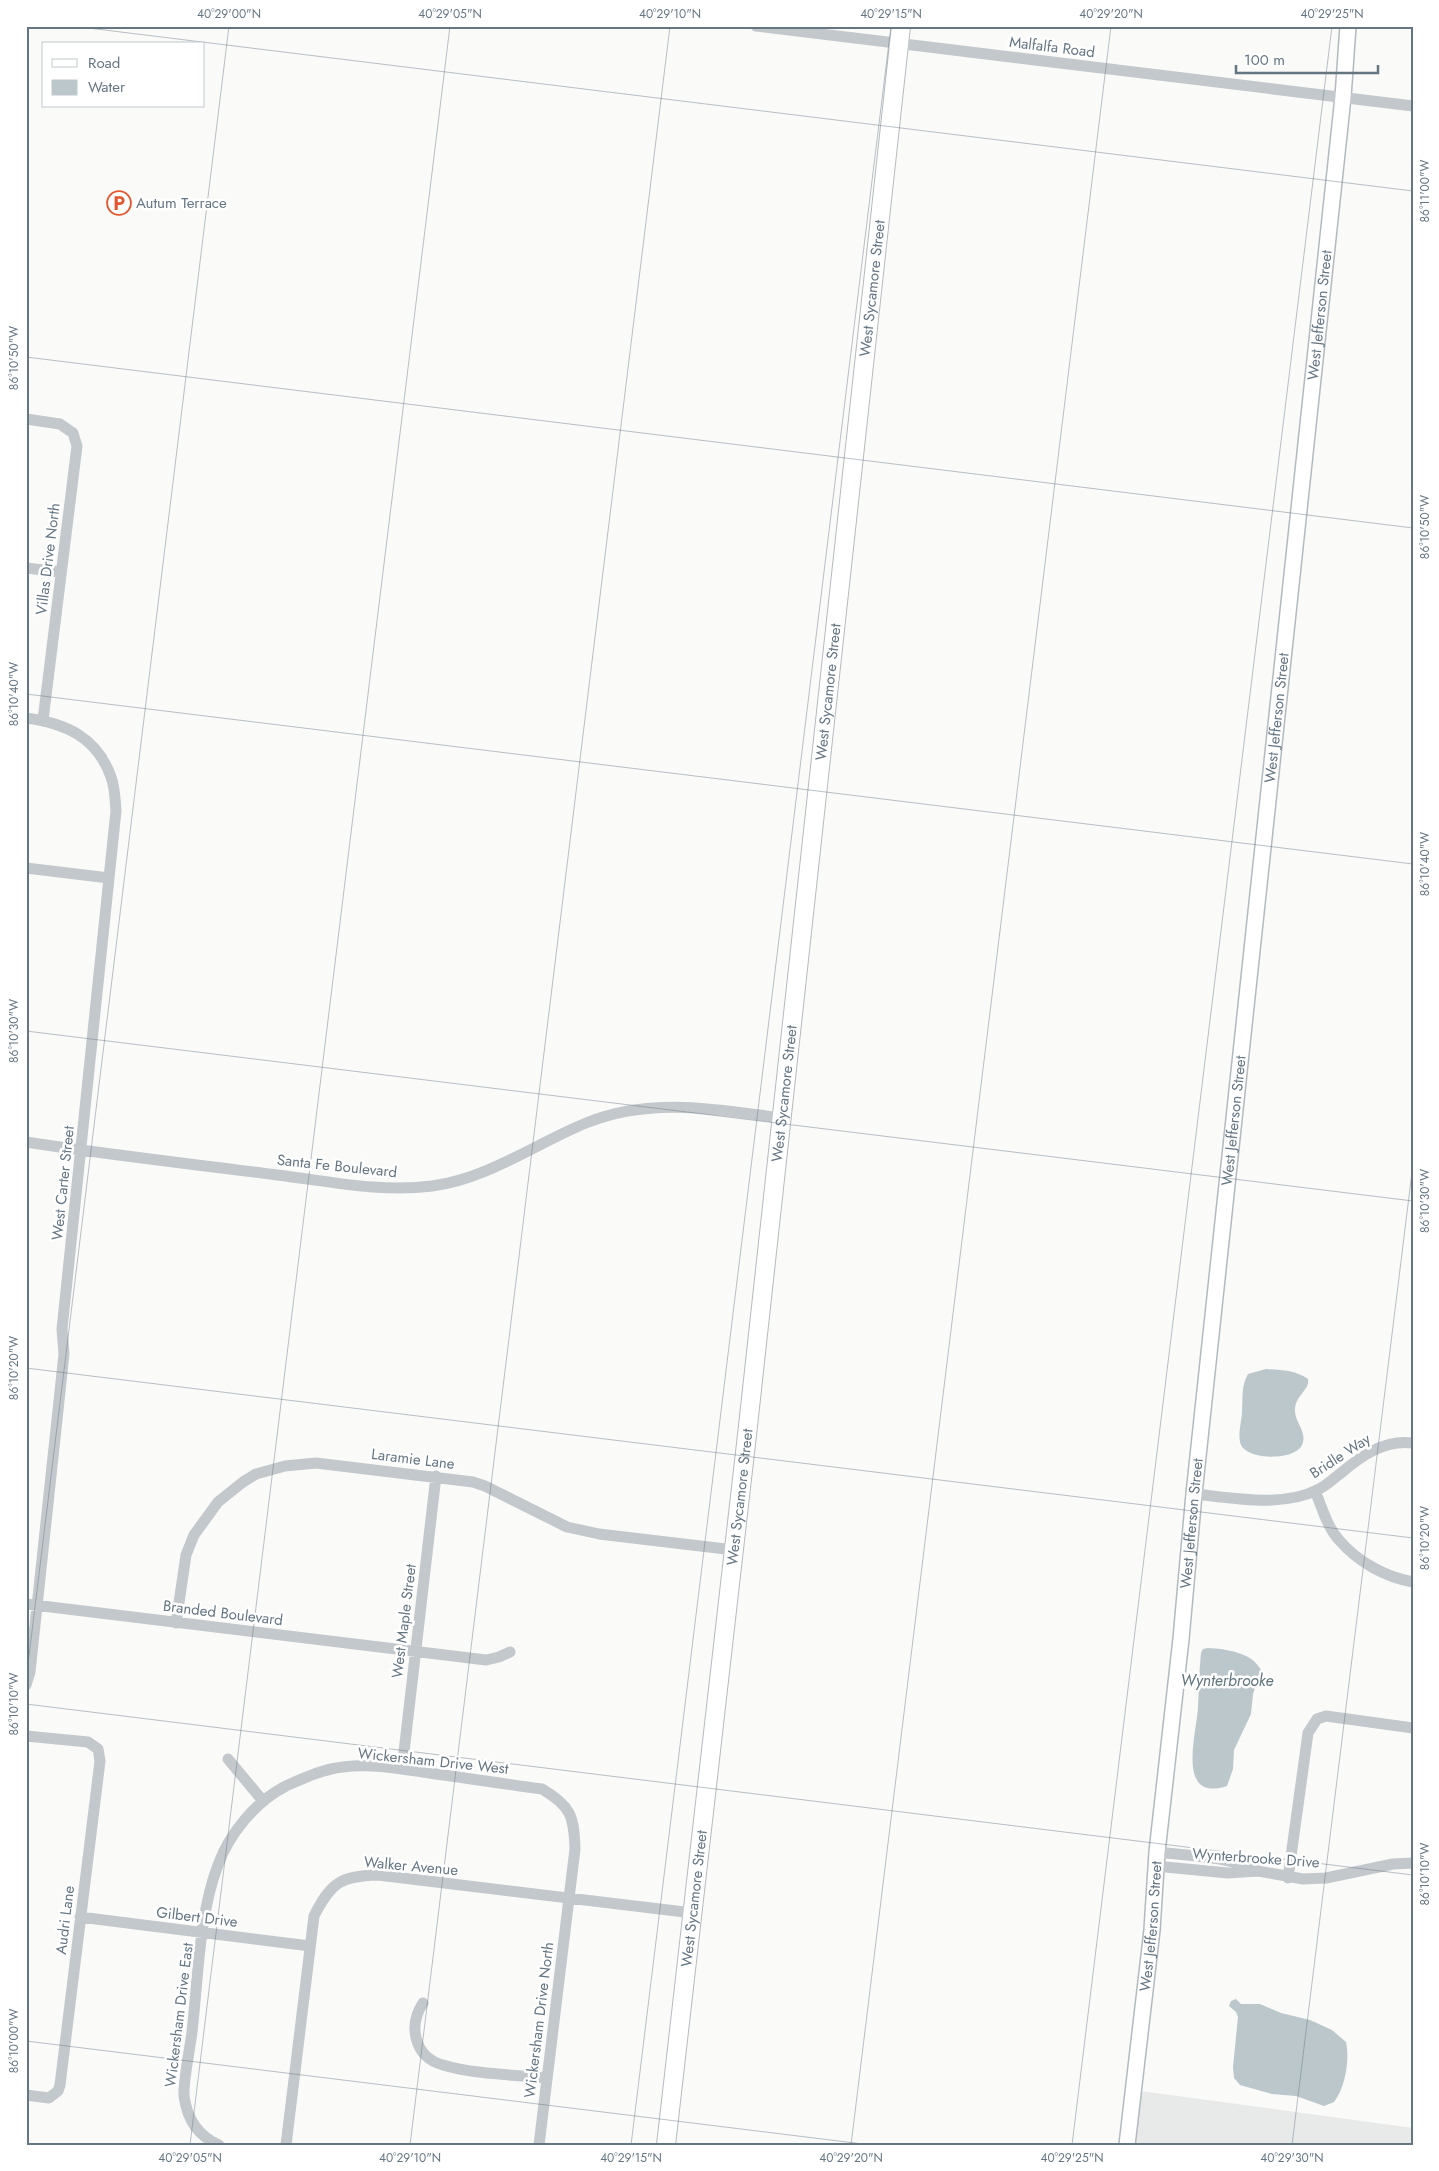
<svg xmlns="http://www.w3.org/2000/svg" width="1439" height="2171" viewBox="0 0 1439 2171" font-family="Jost,sans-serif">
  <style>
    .built { fill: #e8e9e9 }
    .water { fill: #bbc7cb }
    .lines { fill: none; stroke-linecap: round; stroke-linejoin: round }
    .secondary-casing { stroke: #b3babf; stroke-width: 18 }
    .primary-casing { stroke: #b5babe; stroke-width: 20 }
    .street { stroke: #c3c8cc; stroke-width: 11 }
    .secondary { stroke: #fff; stroke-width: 15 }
    .primary { stroke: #fff; stroke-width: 18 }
    .ticks { fill: none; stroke: #657683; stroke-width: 1; stroke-opacity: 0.45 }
    .labels { text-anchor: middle; stroke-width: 5; stroke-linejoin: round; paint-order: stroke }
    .street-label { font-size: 15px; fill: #657683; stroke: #fff }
    .poi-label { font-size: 15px; fill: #657683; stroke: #fff; text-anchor: start }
    .water-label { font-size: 16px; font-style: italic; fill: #60757c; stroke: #fff }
    .neatline { fill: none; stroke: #657683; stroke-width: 2 }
    .ticks-label { font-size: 12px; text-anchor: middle; fill: #657683 }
  </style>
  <rect width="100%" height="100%" fill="#fafaf8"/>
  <path class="built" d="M1133 2090 1413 2128V2145H1127Z"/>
  <path class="water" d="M1266 1369C1280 1370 1296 1370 1308 1379 1310 1390 1296 1395 1295 1409 1294 1421 1306 1430 1303 1442 1300 1461 1248 1461 1241 1445 1237 1435 1242 1421 1242 1411 1243 1397 1241 1386 1248 1374Z
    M1208 1648C1225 1649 1252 1652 1261 1670L1253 1694 1251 1714 1234 1750 1233 1769 1227 1786C1175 1803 1197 1732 1198 1707 1199 1689 1199 1671 1201 1653L1203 1649Z
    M1236 1999 1241 2004H1260L1281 2013 1310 2020 1332 2030 1346 2042C1350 2060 1345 2088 1334 2102L1324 2106 1296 2096 1272 2094 1240 2085 1234 2078 1233 2067 1238 2017 1236 2012 1229 2006 1231 2001Z"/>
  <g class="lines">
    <g class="secondary-casing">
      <g id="secondary">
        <path id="s1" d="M1127 2145 1152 1930 1157 1852 1181 1639 1194 1494 1343 97 1348 26"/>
      </g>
    </g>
    <g class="primary-casing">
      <g id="primary">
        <path id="s2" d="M666 2145 747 1435 901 26"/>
      </g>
    </g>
    <path class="street" d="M756 26 1413 106
      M26 419 60 424 73 433 77 446 43 720
      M26 568 61 572
      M26 718C65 723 97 737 111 777 115 787 115 800 116 811L62 1329 64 1354 30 1672 26 1685
      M26 868 109 878
      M26 1142C110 1155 193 1164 277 1175 328 1181 381 1193 432 1186 487 1179 535 1144 586 1123 650 1097 715 1109 781 1118
      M1315 1491C1322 1507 1327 1527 1339 1540 1358 1562 1385 1577 1413 1582
      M1194 1494C1233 1498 1283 1508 1319 1489 1327 1485 1334 1478 1341 1473 1361 1456 1385 1439 1413 1443
      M26 1604 486 1660 499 1657 510 1652
      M176 1623 186 1555 194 1535 218 1502 243 1482 256 1474 285 1466 316 1463 473 1482 485 1486 567 1527 599 1534 734 1550
      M26 1736 88 1742 98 1749 100 1761 60 2085 58 2091 49 2098 26 2095
      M228 1759 263 1801
      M402 1769 436 1476
      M1157 1852C1191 1856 1227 1856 1258 1871
      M1155 1866 1228 1873 1258 1871 1303 1879 1326 1878 1393 1864 1413 1863
      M1288 1878 1308 1733 1317 1719 1326 1716 1413 1728
      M80 1917 310 1946
      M423 2003C408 2026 414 2057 443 2065 472 2074 516 2075 547 2078
      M219 2145C198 2136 187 2119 184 2096 183 2081 190 2049 192 2032 198 1980 199 1914 218 1865 229 1834 256 1801 286 1786 304 1778 323 1769 343 1767 371 1763 402 1769 429 1773 467 1778 504 1784 542 1789 571 1806 574 1816 575 1849L539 2145
      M286 2145 314 1916C331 1883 340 1876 378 1875L693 1913"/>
    <use href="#secondary" class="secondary"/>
    <use href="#primary" class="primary"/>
  </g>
  <path class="ticks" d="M72 26 1413 191M26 357 1413 528M26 694 1413 864M26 1031 1413 1201M26 1368 1413 1538M26 1680 229 26M26 1704 1413 1875M26 2041 871 2145M190 2145 450 26M410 2145 670 26M631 2145 891 26M851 2145 1111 26M1072 2145 1332 26M1292 2145 1413 1164"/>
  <defs>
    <g id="parking-ring" transform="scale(1.25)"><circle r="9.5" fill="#fff" stroke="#e4572e" stroke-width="1.5"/><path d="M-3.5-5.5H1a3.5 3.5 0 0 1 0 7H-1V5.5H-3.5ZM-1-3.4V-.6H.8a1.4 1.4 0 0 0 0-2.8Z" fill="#e4572e"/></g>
  </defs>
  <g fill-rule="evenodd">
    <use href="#parking-ring" x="119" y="203"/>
  </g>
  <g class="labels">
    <g class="street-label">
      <text transform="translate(1052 47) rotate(7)" y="5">Malfalfa Road</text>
      <text dy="5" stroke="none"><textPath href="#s2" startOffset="1868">West Sycamore Street</textPath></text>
      <text dy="5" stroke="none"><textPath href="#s1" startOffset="1840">West Jefferson Street</textPath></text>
      <text transform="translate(48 559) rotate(-83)" y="5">Villas Drive North</text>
      <text dy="5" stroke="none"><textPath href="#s2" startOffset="1462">West Sycamore Street</textPath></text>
      <text dy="5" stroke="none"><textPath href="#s1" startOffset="1435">West Jefferson Street</textPath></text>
      <text dy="5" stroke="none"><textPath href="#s2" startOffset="1058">West Sycamore Street</textPath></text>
      <text dy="5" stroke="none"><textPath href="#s1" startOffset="1030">West Jefferson Street</textPath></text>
      <text transform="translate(337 1166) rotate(6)" y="5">Santa Fe Boulevard</text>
      <text transform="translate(63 1183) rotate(-84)" y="5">West Carter Street</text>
      <text transform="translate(1340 1456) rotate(-33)" y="5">Bridle Way</text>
      <text transform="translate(413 1459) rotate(7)" y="5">Laramie Lane</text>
      <text dy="5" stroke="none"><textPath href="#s2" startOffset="652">West Sycamore Street</textPath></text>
      <text dy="5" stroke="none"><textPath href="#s1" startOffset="625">West Jefferson Street</textPath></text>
      <text transform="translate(223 1613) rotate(7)" y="5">Branded Boulevard</text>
      <text transform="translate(404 1621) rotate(-83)" y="5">West Maple Street</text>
      <text transform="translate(433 1761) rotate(6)" y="5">Wickersham Drive West</text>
      <text transform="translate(1256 1858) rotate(4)" y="5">Wynterbrooke Drive</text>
      <text transform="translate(411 1866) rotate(5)" y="5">Walker Avenue</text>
      <text dy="5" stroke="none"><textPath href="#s2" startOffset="248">West Sycamore Street</textPath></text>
      <text transform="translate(197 1917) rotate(7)" y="5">Gilbert Drive</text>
      <text transform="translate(65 1920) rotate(-83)" y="5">Audri Lane</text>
      <text dy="5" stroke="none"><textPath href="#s1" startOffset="220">West Jefferson Street</textPath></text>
      <text transform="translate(179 2015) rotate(-83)" y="5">Wickersham Drive East</text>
      <text transform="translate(539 2020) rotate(-83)" y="5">Wickersham Drive North</text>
    </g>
    <g class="poi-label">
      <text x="136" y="208">Autum Terrace</text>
    </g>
    <g class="water-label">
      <text x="1227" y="1686">Wynterbrooke</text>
    </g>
  </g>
  <rect width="1439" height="2171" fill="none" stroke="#ffffff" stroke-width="55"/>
  <rect x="42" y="42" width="162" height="65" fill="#ffffff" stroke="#c1c8cd"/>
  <rect x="52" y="59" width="25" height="8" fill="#ffffff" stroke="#c1c8cd"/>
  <text x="88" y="68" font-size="15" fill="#657683">Road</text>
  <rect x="52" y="80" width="25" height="15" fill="#bbc7cb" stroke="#c1c8cd"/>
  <text x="88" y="92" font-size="15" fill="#657683">Water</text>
  <path d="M1236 65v8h142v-8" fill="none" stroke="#657683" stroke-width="2.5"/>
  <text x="1244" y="65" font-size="15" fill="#657683" stroke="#ffffff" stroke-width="4" paint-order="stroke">100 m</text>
  <rect x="28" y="28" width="1384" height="2116" class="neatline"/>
  <g class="ticks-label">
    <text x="229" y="18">40°29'00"N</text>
    <text x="450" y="18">40°29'05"N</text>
    <text x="670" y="18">40°29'10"N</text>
    <text x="891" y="18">40°29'15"N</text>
    <text x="1111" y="18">40°29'20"N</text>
    <text x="1332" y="18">40°29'25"N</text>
    <text transform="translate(1425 191) rotate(-90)" y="4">86°11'00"W</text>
    <text transform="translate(14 358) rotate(-90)" y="4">86°10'50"W</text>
    <text transform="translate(1425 527) rotate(-90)" y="4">86°10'50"W</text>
    <text transform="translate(14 694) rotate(-90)" y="4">86°10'40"W</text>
    <text transform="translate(1425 864) rotate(-90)" y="4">86°10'40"W</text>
    <text transform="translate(14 1031) rotate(-90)" y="4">86°10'30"W</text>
    <text transform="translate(1425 1201) rotate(-90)" y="4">86°10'30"W</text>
    <text transform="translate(14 1368) rotate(-90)" y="4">86°10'20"W</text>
    <text transform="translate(1425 1538) rotate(-90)" y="4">86°10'20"W</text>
    <text transform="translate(14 1704) rotate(-90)" y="4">86°10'10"W</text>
    <text transform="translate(1425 1874) rotate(-90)" y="4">86°10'10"W</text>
    <text transform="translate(14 2041) rotate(-90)" y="4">86°10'00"W</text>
    <text x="190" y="2162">40°29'05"N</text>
    <text x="410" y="2162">40°29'10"N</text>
    <text x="631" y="2162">40°29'15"N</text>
    <text x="851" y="2162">40°29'20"N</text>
    <text x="1072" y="2162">40°29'25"N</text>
    <text x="1292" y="2162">40°29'30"N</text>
  </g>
</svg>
